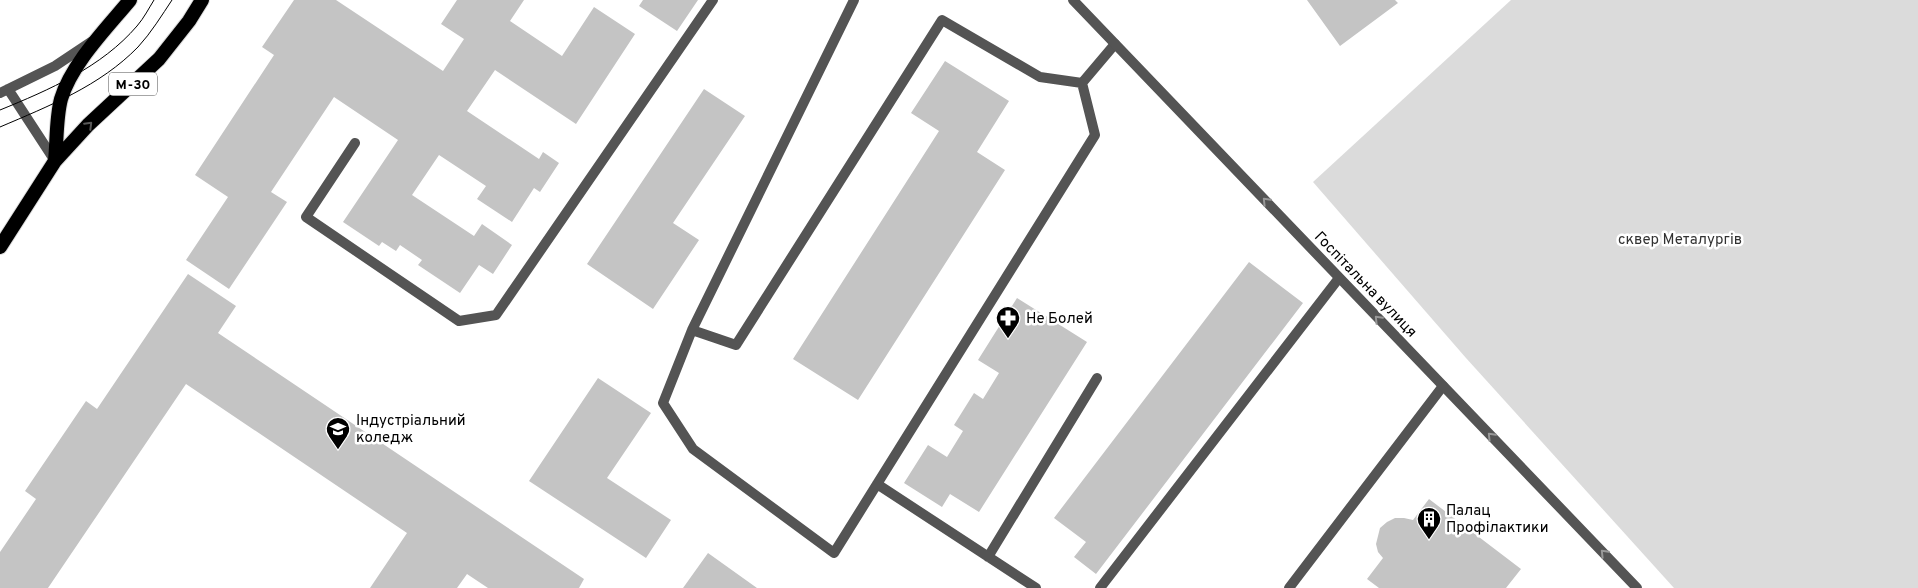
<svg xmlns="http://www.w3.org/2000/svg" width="1918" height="588" viewBox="0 0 1918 588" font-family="Overpass,sans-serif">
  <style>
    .green { fill: #dbdbdb }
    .building { fill: #c4c4c4 }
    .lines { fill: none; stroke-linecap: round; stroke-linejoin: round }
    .trunk-casing { stroke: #dbdbdb; stroke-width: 16 }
    .service { stroke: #545454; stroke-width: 10 }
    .minor { stroke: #545454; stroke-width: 10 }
    .trunk { stroke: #000; stroke-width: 14 }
    .tram { stroke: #000; stroke-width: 1 }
    .oneway { stroke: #595959 }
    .oneway2 { stroke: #989898 }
    .labels { text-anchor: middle; stroke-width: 5; stroke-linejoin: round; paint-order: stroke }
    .shield { fill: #fff; stroke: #4c4c4c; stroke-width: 1 }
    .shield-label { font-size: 14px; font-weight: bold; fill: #000 }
    .park-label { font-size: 15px; fill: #323232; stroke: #fff }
    .street-label { font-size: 15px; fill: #000; stroke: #fff }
    .poi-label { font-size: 15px; fill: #000; stroke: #fff; text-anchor: start }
  </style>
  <rect width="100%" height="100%" fill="#fff"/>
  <path class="green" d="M1511 0H1918V588H1674L1466 358 1313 182Z"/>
  <path class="building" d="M294 0H336L443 71 464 39 441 24 457 0H524L510 21 562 56 594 7 635 34 576 124 495 70 467 111 539 159 543 152 559 163 540 192 534 188 512 222 477 199 486 186 439 155 412 195 474 236 482 224 512 245 493 274 479 265 460 293 418 265 422 260 400 245 396 251 382 242 379 246 343 222 398 140 334 97 271 192 287 202 229 289 186 260 228 197 195 175 274 55 262 47Z
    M643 0H698L677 31 639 6Z
    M1307 0H1395L1398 3 1340 46Z
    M945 61 1009 101 977 152 1005 170 858 400 793 359 939 131 911 113Z
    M704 89 745 116 673 223 699 240 653 309 587 264Z
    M1249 262 1303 303 1096 574 1074 557 1086 542 1054 518Z
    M188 274 236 306 218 333 584 579 579 588H488L467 574 457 588H370L407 533 186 384 48 588H0V552L36 499 25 491 86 401 97 409Z
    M1017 298 1087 342 979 512 950 494 942 507 904 483 928 445 947 457 963 431 954 425 974 393 983 399 999 373 978 360Z
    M598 378 651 413 607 478 671 520 646 558 529 481Z
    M1429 499 1521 569 1506 588H1379L1367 579 1383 558 1378 552 1376 544 1380 528 1387 522 1395 518H1404L1413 520Z
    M708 553 757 588H683Z"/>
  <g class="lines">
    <g class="trunk-casing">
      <path id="trunk" d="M55 161C57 141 56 118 61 99 72 63 106 29 130 0
        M0 247 55 161 88 125 159 59 189 21 202 0"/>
    </g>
    <path class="service" d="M854 0 692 330 663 403 693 449 834 553 1095 135 1082 83 1115 44
      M355 143 306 217 459 321 496 315 713 0
      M692 330 736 345 942 20 1040 77 1082 83
      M877 484 1036 588
      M988 557 1097 378
      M1100 588 1339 278
      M1289 588 1443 386"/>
    <path class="minor" d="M1073 0 1637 588
      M8 89 55 161
      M0 93 55 66 91 42"/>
    <use href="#trunk" class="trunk"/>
    <path class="tram" d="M0 110C49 90 102 67 137 26 144 18 149 8 154 0
      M0 127C49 106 100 86 138 47 151 33 162 15 172 0"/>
  </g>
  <defs><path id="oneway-chevron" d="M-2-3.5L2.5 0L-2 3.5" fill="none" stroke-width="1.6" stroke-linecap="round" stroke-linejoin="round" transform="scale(1.25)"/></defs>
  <use class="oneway" href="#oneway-chevron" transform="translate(89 125) rotate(-45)"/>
  <g class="oneway2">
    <use href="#oneway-chevron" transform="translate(1266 201) rotate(-134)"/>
    <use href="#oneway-chevron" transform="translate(1378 319) rotate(-134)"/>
    <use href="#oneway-chevron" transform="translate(1491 436) rotate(-134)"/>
    <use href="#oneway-chevron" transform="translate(1604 553) rotate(-134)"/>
  </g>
  <defs>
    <g id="pharmacy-pin" transform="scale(1.25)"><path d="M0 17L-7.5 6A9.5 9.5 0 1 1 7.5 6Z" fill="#000" stroke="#fff"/><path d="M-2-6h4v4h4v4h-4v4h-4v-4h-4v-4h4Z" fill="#fff"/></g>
    <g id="university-pin" transform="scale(1.25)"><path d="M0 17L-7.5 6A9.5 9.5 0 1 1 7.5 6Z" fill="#000" stroke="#fff"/><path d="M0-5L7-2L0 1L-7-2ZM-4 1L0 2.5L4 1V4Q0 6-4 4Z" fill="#fff"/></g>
    <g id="building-pin" transform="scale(1.25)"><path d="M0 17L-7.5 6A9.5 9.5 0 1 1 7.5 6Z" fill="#000" stroke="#fff"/><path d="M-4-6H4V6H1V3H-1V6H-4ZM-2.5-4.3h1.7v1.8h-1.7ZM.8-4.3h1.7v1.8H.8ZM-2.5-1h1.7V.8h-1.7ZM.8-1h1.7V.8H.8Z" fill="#fff"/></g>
  </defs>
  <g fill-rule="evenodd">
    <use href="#pharmacy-pin" x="1008" y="318"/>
    <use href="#university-pin" x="338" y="429"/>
    <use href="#building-pin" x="1429" y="519"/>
  </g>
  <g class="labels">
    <rect class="shield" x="109" y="72.5" width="48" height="23" rx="4"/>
    <g class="shield-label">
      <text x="133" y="89">М-30</text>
    </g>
    <g class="park-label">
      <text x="1680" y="244">сквер Металургів</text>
    </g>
    <g class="street-label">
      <text transform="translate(1366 284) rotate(46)" y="5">Госпітальна вулиця</text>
    </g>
    <g class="poi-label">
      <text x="1026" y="323">Не Болей</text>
      <text x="356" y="425">Індустріальний<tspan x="356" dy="17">коледж</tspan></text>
      <text x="1446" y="515">Палац<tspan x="1446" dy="17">Профілактики</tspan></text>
    </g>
  </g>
</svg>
